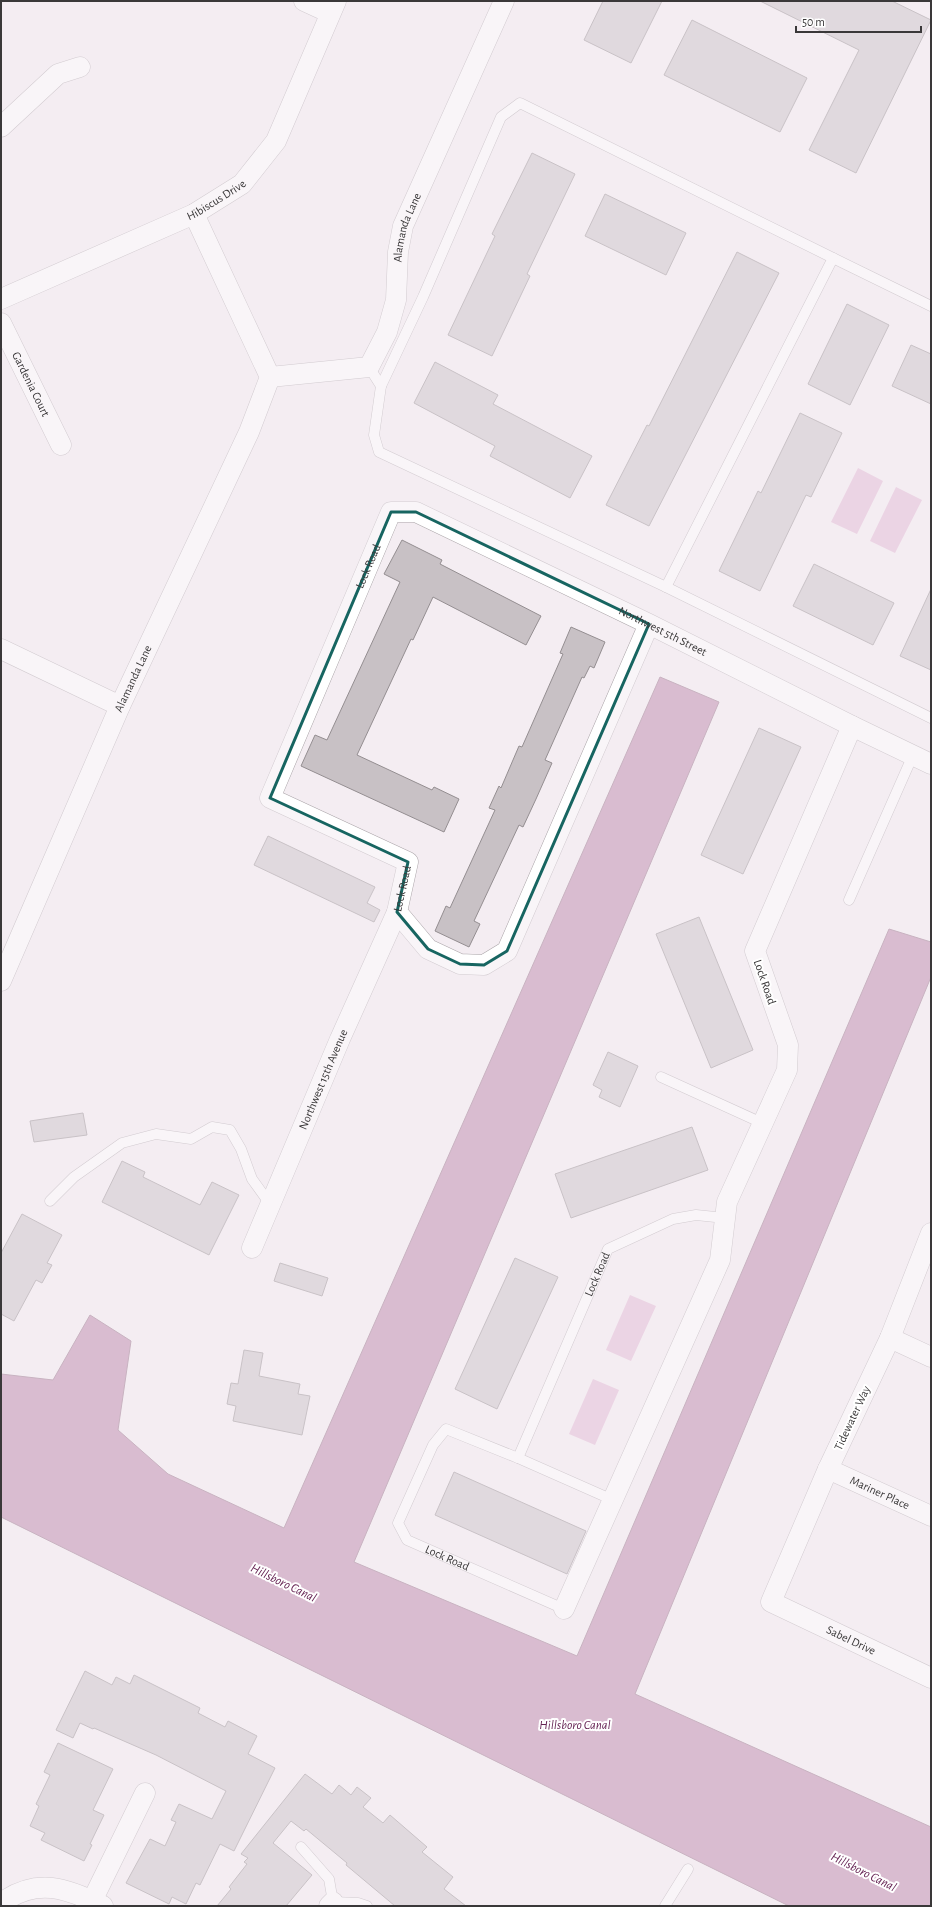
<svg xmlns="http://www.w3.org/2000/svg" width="932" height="1907" viewBox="0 0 932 1907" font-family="'Alegreya Sans',sans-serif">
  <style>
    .green { fill: #e1b6d2 }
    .water { fill: #b982a6; stroke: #936c85 }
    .building { fill: #c8c1c5; stroke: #948e91 }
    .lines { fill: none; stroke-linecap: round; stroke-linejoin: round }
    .service-casing { stroke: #aaa4a8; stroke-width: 11 }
    .minor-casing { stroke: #aaa4a8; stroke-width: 21 }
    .service { stroke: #fff; stroke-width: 10 }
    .minor { stroke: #fff; stroke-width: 20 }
    .marked { fill: none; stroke: #176561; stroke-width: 3; stroke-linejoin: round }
    .labels { text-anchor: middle; stroke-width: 4; stroke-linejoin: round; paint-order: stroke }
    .street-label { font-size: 12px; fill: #3a3839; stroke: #fff }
    .water-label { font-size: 13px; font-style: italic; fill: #662454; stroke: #fff }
  </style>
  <rect width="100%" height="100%" fill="#f4edf2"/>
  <path class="green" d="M858 468 883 481 857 534 831 522Z
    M896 487 922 500 895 553 870 541Z
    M630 1295 656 1306 631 1361 606 1350Z
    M593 1379 619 1390 595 1445 569 1434Z"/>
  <path class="water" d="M660 677 719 702 354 1562 577 1656 889 929 931 942V977L635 1694 931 1827V1906H789L1 1517V1374L53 1380 90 1315 131 1341 118 1430 168 1474 284 1528Z"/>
  <path class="building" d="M603 1H662L631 63 584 40Z
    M760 1H892L931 20 856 173 809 150 859 50Z
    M692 20 807 78 780 132 664 75Z
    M532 153 575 174 527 274 530 276 492 356 448 335 495 236 492 234Z
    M605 194 686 233 666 275 585 236Z
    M737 252 779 273 649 526 606 505 647 425 649 426Z
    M847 304 889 325 850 405 808 384Z
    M911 345 931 354V404L892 386Z
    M435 362 498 395 493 404 592 456 570 498 490 456 495 446 414 403Z
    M800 413 842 433 811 497 806 495 760 591 719 571 758 491 761 493Z
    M402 540 442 560 440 564 541 616 526 645 433 597 413 640 411 639 357 755 432 790 434 787 459 799 444 832 301 766 315 735 327 740 400 582 384 574Z
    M814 564 894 603 873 645 793 606Z
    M931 589V670L900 656Z
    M571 627 605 642 594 668 590 666 584 678 582 677 545 760 552 763 536 799 523 827 519 825 474 921 480 924 469 947 435 931 446 906 450 908 495 810 489 808 499 786 501 788 519 746 522 747 563 654 560 653Z
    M759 728 801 747 743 874 701 855Z
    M268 836 375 887 367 903 380 910 374 922 254 865Z
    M699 917 753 1050 711 1068 656 934Z
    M608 1052 638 1066 620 1107 599 1097 602 1090 593 1085Z
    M83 1113 87 1135 34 1142 30 1121Z
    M692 1127 708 1170 571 1218 555 1174Z
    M122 1161 145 1172 143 1177 200 1205 212 1182 239 1195 209 1255 102 1202Z
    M22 1214 62 1235 47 1263 52 1265 42 1283 36 1280 14 1321 1 1314V1253Z
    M515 1258 558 1277 497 1409 455 1389Z
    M280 1263 328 1278 322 1296 274 1281Z
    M244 1350 263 1353 259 1376 300 1384 298 1394 310 1396 302 1435 233 1421 236 1406 227 1404 231 1383 238 1384Z
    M454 1472 586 1531 567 1574 435 1515Z
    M85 1671 112 1685 116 1677 130 1684 134 1675 200 1708 198 1713 225 1727 228 1721 257 1736 248 1754 275 1768 234 1851 220 1844 200 1885 196 1883 186 1904 172 1897 169 1904 126 1883 150 1839 165 1846 176 1822 171 1820 179 1804 212 1819 226 1791 156 1755 94 1728 93 1729 80 1723 73 1738 56 1730Z
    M58 1743 113 1769 93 1810 104 1815 90 1844 92 1845 84 1861 41 1840 45 1833 30 1826 39 1806 36 1804 50 1775 44 1772Z
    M305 1774 332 1794 339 1785 351 1795 357 1787 371 1798 363 1807 383 1823 390 1815 427 1847 422 1852 453 1877 444 1889 466 1906H395L346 1865 347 1863 306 1829 304 1831 291 1821 273 1843 312 1875 286 1906H217L231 1889 229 1887 247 1864 244 1862 248 1858 241 1854Z"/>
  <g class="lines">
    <g class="service-casing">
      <g id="service">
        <path d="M931 306 833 258 666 587 931 718"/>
        <path d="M369 367 381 386 374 435 379 452 666 587"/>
        <path d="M381 386 423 297 501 117 520 103 833 258"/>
        <path d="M849 900 913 755"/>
        <path d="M661 1077 762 1123"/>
        <path d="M50 1201 74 1177 122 1143 156 1134 191 1139 212 1127 230 1130 241 1149 252 1179 270 1204"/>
        <path id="s1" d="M518 1458 446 1429 433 1445 398 1523 407 1540 564 1609"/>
        <path id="s2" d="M613 1500 518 1458 608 1249 673 1219 696 1215 725 1218"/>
        <path d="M301 1847 329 1879 333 1902 358 1903 367 1906"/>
        <path d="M665 1906 688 1869"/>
      </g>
    </g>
    <g class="minor-casing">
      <g id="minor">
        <path d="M304 1 330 13"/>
        <path d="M1 127 58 74 80 67"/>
        <path id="s3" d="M1 299 194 214 242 184 276 141 336 1"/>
        <path id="s4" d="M1 323 61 445"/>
        <path id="s5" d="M270 377 369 367 387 332 396 300 398 252 403 226 504 1"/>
        <path id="s6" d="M649 624 507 951 484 965 460 964 428 949 397 912 408 862 270 798 391 512H416L649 624 852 726 931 764"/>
        <path d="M1 649 120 706"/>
        <path id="s7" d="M1 981 120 706 249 432 270 377 194 214"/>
        <path id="s8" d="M931 1233 890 1338 828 1469 771 1602 931 1678"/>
        <path id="s9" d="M252 1248 340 1039 397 912"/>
        <path d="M890 1338 931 1357"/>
        <path id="s10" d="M828 1469 931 1516"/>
        <path d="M564 1609 720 1260 727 1202 787 1070 788 1045 755 951 852 726"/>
        <path d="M92 1901 145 1793"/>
        <path d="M1 1903C37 1877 67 1888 103 1906"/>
        <path d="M329 1906 333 1902"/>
      </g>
    </g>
    <use href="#service" class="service"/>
    <use href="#minor" class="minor"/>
  </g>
  <path d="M0 0H932V1907H0ZM391 512H416L649 624 507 951 484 965 460 964 428 949 397 912 408 862 270 798Z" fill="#f4edf2" fill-opacity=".55" fill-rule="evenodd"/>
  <path class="marked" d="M391 512H416L649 624 507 951 484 965 460 964 428 949 397 912 408 862 270 798Z"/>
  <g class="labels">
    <g class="street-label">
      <text dy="4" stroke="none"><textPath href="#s3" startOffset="237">Hibiscus Drive</textPath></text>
      <text dy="4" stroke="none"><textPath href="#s5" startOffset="246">Alamanda Lane</textPath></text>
      <text dy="4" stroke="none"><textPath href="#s4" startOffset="68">Gardenia Court</textPath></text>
      <text dy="4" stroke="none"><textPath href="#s6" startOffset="946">Lock Road</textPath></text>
      <text dy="4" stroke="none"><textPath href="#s6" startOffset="1304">Northwest 5th Street</textPath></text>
      <text dy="4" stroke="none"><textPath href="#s7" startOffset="330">Alamanda Lane</textPath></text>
      <text dy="4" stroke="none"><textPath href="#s6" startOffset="515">Lock Road</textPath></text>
      <text transform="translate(765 982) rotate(71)" y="4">Lock Road</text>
      <text dy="4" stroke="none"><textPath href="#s9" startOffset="183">Northwest 15th Avenue</textPath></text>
      <text dy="4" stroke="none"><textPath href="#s2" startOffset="304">Lock Road</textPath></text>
      <text transform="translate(852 1418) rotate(-65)" y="4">Tidewater Way</text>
      <text dy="4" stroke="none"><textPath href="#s10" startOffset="57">Mariner Place</textPath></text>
      <text dy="4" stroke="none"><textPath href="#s1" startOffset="247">Lock Road</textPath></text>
      <text dy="4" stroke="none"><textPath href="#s8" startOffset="491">Sabel Drive</textPath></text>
    </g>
    <g class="water-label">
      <text transform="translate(284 1582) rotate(26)" y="5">Hillsboro Canal</text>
      <text x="575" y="1729">Hillsboro Canal</text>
      <text transform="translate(864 1871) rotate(27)" y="5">Hillsboro Canal</text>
    </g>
  </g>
  <rect width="932" height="1907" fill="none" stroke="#3a3839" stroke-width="4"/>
  <path d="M796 26v6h125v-6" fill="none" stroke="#3a3839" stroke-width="2"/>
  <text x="802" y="26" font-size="12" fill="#3a3839" stroke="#ffffff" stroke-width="3" paint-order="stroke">50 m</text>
</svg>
